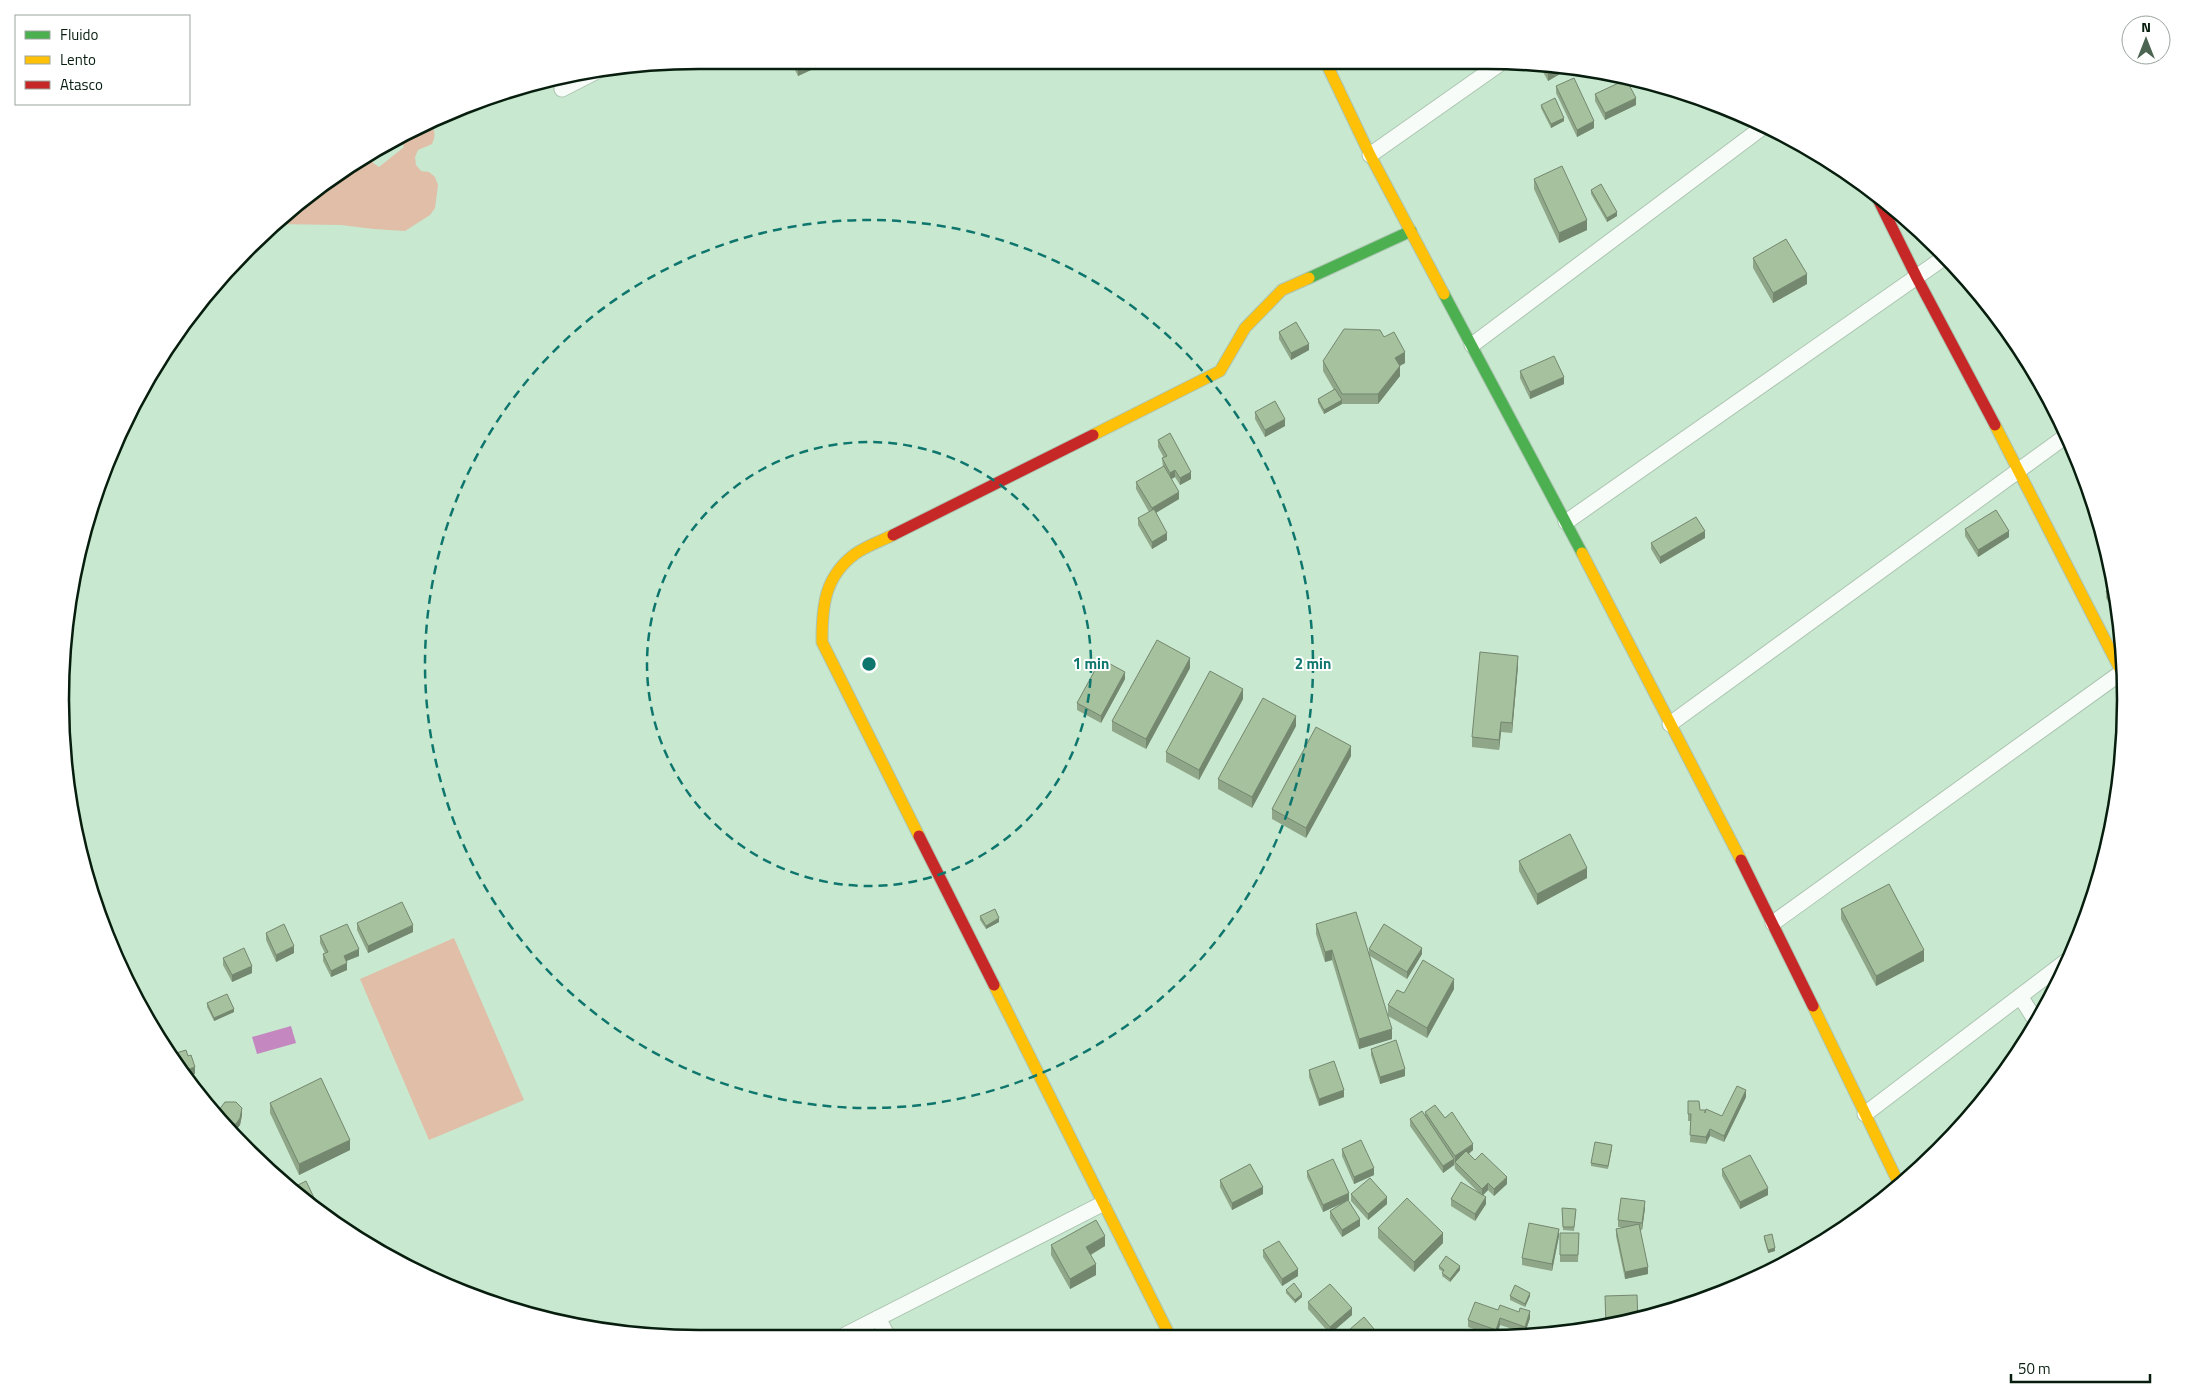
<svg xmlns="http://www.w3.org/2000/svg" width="2186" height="1399" viewBox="0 0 2186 1399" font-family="'Titillium Web',sans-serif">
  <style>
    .green { fill: #e0bea8 }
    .water { fill: #c487bf }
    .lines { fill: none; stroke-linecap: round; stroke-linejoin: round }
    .street-casing { stroke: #acc5b1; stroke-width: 17 }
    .fast-casing { stroke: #acc5b1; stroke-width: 13 }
    .slow-casing { stroke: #acc5b1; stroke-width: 13 }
    .jam-casing { stroke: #acc5b1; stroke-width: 13 }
    .street { stroke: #f7fcf8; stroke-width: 15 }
    .fast { stroke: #4caf50; stroke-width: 11 }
    .slow { stroke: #ffc107; stroke-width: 11 }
    .jam { stroke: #c62828; stroke-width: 11 }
    .wall { fill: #8fa688 }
    .shaded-wall { fill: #74876f }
    .building { fill: #a6c19e; stroke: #74876f }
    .ring { fill: none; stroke: #0f766e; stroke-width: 2.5; stroke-dasharray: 9 6 }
    .rim { fill: none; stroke: #071e0e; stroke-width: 2.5 }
    .centre { fill: #0f766e; stroke: #fff; stroke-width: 2.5 }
    .ring-label { font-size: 15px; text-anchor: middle; font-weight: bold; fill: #0f766e; stroke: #fff; stroke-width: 4; stroke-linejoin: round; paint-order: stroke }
  </style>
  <rect width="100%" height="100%" fill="#c8e8cf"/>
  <path class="green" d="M431 125C436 131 435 137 432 144L418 150 415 157 416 165 421 171 429 172 435 177 438 185 435 208 430 215 405 231 374 229 341 225 275 224 344 168 369 156 372 162 379 167 404 147 401 140Z
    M454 938 524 1100 429 1140 360 979Z"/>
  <path class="water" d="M291 1026 296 1043 257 1054 252 1037Z"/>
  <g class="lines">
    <g class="street-casing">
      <path id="street" d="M562 89 601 69
        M1370 155 1498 65
        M1472 345 1763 127
        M1566 522 1945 257
        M1670 724 2066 436
        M1773 923 2122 672
        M2020 996 2036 1021
        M1865 1114 2069 959
        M878 1318 887 1335
        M845 1335 1102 1204"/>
    </g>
    <g class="fast-casing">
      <path id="fast" d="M1309 278 1411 231
        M1444 294 1582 553"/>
    </g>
    <g class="slow-casing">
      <path id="slow" d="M1327 65 1370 155 1444 294
        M1995 425 2122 673
        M1093 435 1220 371 1245 328 1282 290 1309 278
        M893 535C881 541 866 546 855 554 824 577 822 607 822 642L919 836
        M1582 553 1741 860
        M994 985 1170 1336
        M1813 1006 1900 1186"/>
    </g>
    <g class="jam-casing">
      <path id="jam" d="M1874 191 1917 278 1995 425
        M893 535 1093 435
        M919 836 994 985
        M1741 860 1813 1006"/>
    </g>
    <use href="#street" class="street"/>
    <use href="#fast" class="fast"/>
    <use href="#slow" class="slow"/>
    <use href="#jam" class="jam"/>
  </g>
  <path class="wall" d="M1539 65H1565V71L1548 81Z
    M793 66H811V70L798 76Z
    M1556 86 1594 128 1577 137 1556 93Z
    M1595 94 1636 105 1605 120 1595 101Z
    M1541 105 1564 121 1551 128 1541 108Z
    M1534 179 1587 230 1559 243 1534 189Z
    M1591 190 1617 216 1607 222 1591 194Z
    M1753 258 1807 284 1773 303 1753 268Z
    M1279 332 1309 350 1291 360 1279 339Z
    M1384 337 1405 363 1400 366V376L1378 404H1342L1324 414 1318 403V399L1334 390 1323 371V361Z
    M1520 371 1564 384 1530 399 1520 378Z
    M1255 412 1285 426 1265 437 1255 419Z
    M1158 440 1191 479 1180 485 1175 477 1171 479 1179 499 1156 513 1167 540 1152 549 1138 525V518L1149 512 1136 489V482L1163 467 1162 458H1164L1158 447Z
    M1965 529 2009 537 1978 557 1965 536Z
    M1705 538 1660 564 1651 549V543Z
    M2106 591 2121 616V624L2106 598Z
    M1518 666 1512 733 1501 732 1499 750 1472 747V737Z
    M1190 668 1146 749 1112 731V721Z
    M1125 679 1101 723 1077 710V703Z
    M1243 699 1199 780 1166 762V752Z
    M1296 726 1252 808 1218 789V779Z
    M1351 756 1306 838 1272 819V809Z
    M1519 861 1587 878 1537 905 1519 871Z
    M1841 909 1924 961 1876 986 1841 919Z
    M980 916 999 922 986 929 980 920Z
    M357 923 413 932 368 953 357 930Z
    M1316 924 1369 952V949L1422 954 1407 979 1370 956 1392 1039 1359 1049 1332 960 1325 962 1316 934Z
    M266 933 294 953 276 962 266 940Z
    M320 936 359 956 346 961 347 970 331 977 323 961V954L325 953 320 943Z
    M223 958 252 973 232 982 223 965Z
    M1454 989 1427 1038 1388 1016V1005L1404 993Z
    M207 1003 234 1012 214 1021 207 1007Z
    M1371 1049 1405 1076 1380 1084 1371 1055Z
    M1309 1070 1344 1097 1319 1106 1309 1077Z
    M1746 1097 1724 1142 1710 1136 1706 1144 1690 1142 1691 1121H1688V1101L1705 1113 1722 1116Z
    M270 1103 350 1150 299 1175 270 1113Z
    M219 1110 242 1115 240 1125 236 1130H228L219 1122Z
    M1425 1112 1445 1118 1473 1150 1469 1154 1475 1160 1507 1184 1494 1196 1488 1190 1483 1195 1486 1204 1475 1221 1451 1206V1199L1478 1192 1455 1169 1454 1162V1165L1443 1173 1410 1126V1119L1425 1116Z
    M1342 1149 1374 1175 1354 1184 1342 1156Z
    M1612 1149 1608 1169 1591 1166V1163Z
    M1722 1169 1768 1195 1740 1209 1722 1176Z
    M1307 1171 1349 1200H1348L1360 1226 1342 1237 1330 1218V1211L1345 1202 1323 1212 1307 1177Z
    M1220 1180 1263 1194 1232 1210 1220 1187Z
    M1351 1194 1387 1204 1368 1220 1351 1201Z
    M1562 1208 1576 1212 1574 1231 1563 1230Z
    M1645 1208 1642 1230H1640L1648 1274 1625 1279 1616 1236V1229L1623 1227H1618V1220Z
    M1378 1228 1443 1243 1414 1272 1378 1238Z
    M1560 1233H1579L1578 1262H1560Z
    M1559 1236 1552 1271 1522 1265V1258Z
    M1764 1236 1775 1251 1768 1253 1764 1239Z
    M1051 1245 1105 1246 1091 1255 1096 1275 1070 1289 1051 1255Z
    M1263 1250 1298 1276 1282 1286 1263 1257Z
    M1439 1266 1460 1270 1450 1282 1442 1276 1443 1272 1439 1269Z
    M1286 1290 1302 1297 1295 1303 1286 1293Z
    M1510 1296H1530L1525 1307 1510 1300Z
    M1308 1302 1352 1315 1330 1334 1308 1309Z
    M1498 1310 1530 1318 1525 1333 1500 1325 1496 1337 1468 1327V1320Z
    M1349 1330 1379 1337H1349Z"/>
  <path class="shaded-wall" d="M1564 65H1565V71L1548 81V74Z
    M798 66H811V70L798 76Z
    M1636 98V105L1605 120V113Z
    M1564 118V121L1551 128V124Z
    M1594 121V128L1577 137V130Z
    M1617 212V216L1607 222V218Z
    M1587 220V230L1559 243V233Z
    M1807 274V284L1773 303V293Z
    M1309 344V350L1291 360V353Z
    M1405 352V363L1395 368V358Z
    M1400 366V376L1378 404V394Z
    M1564 377V384L1530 399V392Z
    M1342 400V404L1324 414V410Z
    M1285 419V426L1265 437V430Z
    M1175 470V477L1170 480V473Z
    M1191 472V479L1180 485V478Z
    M1179 492V499L1152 515V508Z
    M1705 531V538L1660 564V557Z
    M2009 531V537L1978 557V550Z
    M1167 533V540L1152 549V542Z
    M1518 656V666L1512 733V723Z
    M1190 658V668L1146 749V739Z
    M1125 672V679L1101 723V716Z
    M1243 689V699L1199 780V770Z
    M1296 716V726L1252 808V797Z
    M1501 722V732L1499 750V740Z
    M1351 746V756L1306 838V828Z
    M1587 868V878L1537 905V894Z
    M999 918V922L986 929V926Z
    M413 925V932L368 953V946Z
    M294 946V953L276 962V955Z
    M1422 948V954L1407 979V972Z
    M359 949V956L344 962V956Z
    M1332 950V960L1325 962V952Z
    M1924 950V961L1876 986V976Z
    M347 963V970L331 977V971Z
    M252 966V973L232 982V975Z
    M1454 979V989L1427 1038V1028Z
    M234 1009V1012L214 1021V1018Z
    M1392 1029V1039L1359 1049V1039Z
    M195 1067V1074L185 1077 181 1072Z
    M1405 1069V1076L1380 1084V1077Z
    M1344 1090V1097L1319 1106V1099Z
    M1746 1090V1097L1724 1142V1136Z
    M242 1108V1115L240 1125 236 1130V1124Z
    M1710 1129V1136L1706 1144V1137Z
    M350 1140V1150L299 1175V1164Z
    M1473 1144V1150L1455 1163V1156Z
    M1454 1159V1165L1443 1173V1166Z
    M1374 1168V1175L1354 1184V1177Z
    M1507 1177V1184L1494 1196V1189Z
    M1488 1183V1190L1482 1196V1189Z
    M1263 1187V1194L1232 1210V1203Z
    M1768 1188V1195L1740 1209V1202Z
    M1349 1193V1200L1323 1212V1205Z
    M1387 1197V1204L1368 1220V1214Z
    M1486 1197V1204L1475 1221V1214Z
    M1645 1201V1208L1642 1230V1223Z
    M317 1204V1207L314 1209 310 1207Z
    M1360 1219V1226L1342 1237V1230Z
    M1559 1229V1236L1552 1271V1264Z
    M1443 1233V1243L1414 1272V1262Z
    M1105 1236V1246L1086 1257V1247Z
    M1775 1248V1251L1768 1253V1250Z
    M1096 1264V1275L1070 1289V1279Z
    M1460 1266V1270L1450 1282V1279Z
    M1648 1267V1274L1625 1279V1272Z
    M1298 1269V1276L1282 1286V1279Z
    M1530 1293V1296L1525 1307V1304Z
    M1302 1294V1297L1295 1303V1300Z
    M1352 1308V1315L1330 1334V1327Z
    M1530 1311V1318L1525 1333V1327Z
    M1500 1318V1325L1496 1337V1330Z"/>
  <path class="building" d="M1543 65H1564L1548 74Z
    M1574 78 1594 121 1577 130 1556 86Z
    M1625 80 1627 81 1636 98 1605 113 1595 94Z
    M1555 98 1564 118 1551 124 1541 105Z
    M1562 166 1587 220 1559 233 1534 179Z
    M1601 184 1617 212 1607 218 1591 190Z
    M1786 239 1807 274 1773 293 1753 258Z
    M1296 322 1309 344 1291 353 1279 332Z
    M1344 329 1380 330 1384 337 1394 332 1405 352 1395 358 1400 366 1378 394H1342L1323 361Z
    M1554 356 1564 377 1530 392 1520 371Z
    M1335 389 1342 400 1324 410 1318 399Z
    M1275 401 1285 419 1265 430 1255 412Z
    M1170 433 1191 472 1180 478 1175 470 1170 473 1162 458 1167 456 1158 440Z
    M1164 466 1179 492 1152 508 1136 482Z
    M1154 509 1167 533 1152 542 1138 518Z
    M1996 510 2009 531 1978 550 1965 529Z
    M1696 517 1705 531 1660 557 1651 543Z
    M2114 587 2121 616V617L2106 591Z
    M1157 640 1190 658 1146 739 1112 721Z
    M1480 652 1518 656 1512 723 1501 722 1499 740 1472 737Z
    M1101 659 1125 672 1101 716 1077 703Z
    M1210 671 1243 689 1199 770 1166 752Z
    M1263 698 1296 716 1252 797 1218 779Z
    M1316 727 1351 746 1306 828 1272 809Z
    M1570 834 1587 868 1537 894 1519 861Z
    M1889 884 1924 950 1876 976 1841 909Z
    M402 902 413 925 368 946 357 923Z
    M995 909 999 918 986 926 980 916Z
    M1356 912 1392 1029 1359 1039 1332 950 1325 952 1316 924Z
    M284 924 294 946 276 955 266 933Z
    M347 924 359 949 344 956 347 963 331 971 323 954 328 952 320 936Z
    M1384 924 1422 948 1407 972 1369 949Z
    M244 948 252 966 232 975 223 958Z
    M1423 960 1454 979 1427 1028 1388 1005 1397 990 1404 993Z
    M227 994 234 1009 214 1018 207 1003Z
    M1396 1040 1405 1069 1380 1077 1371 1049Z
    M186 1050 188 1056 191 1055 195 1067 181 1072 172 1060 170 1055Z
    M1334 1061 1344 1090 1319 1099 1309 1070Z
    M321 1078 350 1140 299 1164 270 1103Z
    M1737 1086 1746 1090 1724 1136 1710 1129 1706 1137 1690 1135 1691 1114H1688V1101H1699L1700 1110H1705V1113L1706 1109 1722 1116Z
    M225 1102H236L242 1108 240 1118 236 1124 225 1123 219 1119V1110Z
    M1435 1105 1445 1118 1452 1112 1473 1144 1455 1156 1425 1112Z
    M1422 1111 1454 1159 1443 1166 1410 1119Z
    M1361 1140 1374 1168 1354 1177 1342 1149Z
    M1595 1142 1612 1145 1608 1166 1591 1163Z
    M1466 1151 1475 1160 1482 1153 1507 1177 1494 1189 1488 1183 1482 1189 1455 1162Z
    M1750 1155 1768 1188 1740 1202 1722 1169Z
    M1333 1159 1349 1193 1323 1205 1307 1171Z
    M1250 1164 1263 1187 1232 1203 1220 1180Z
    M1370 1178 1387 1197 1368 1214 1351 1194Z
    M306 1181 317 1204 310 1207 306 1203 304 1199H302L294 1192 292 1188Z
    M1461 1182 1486 1197 1475 1214 1451 1199Z
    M1407 1198 1443 1233 1414 1262 1378 1228Z
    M1621 1198 1645 1201 1642 1223 1618 1220Z
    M1348 1200 1360 1219 1342 1230 1330 1211Z
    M1562 1208 1576 1209 1574 1227H1563Z
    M1096 1220 1105 1236 1086 1247 1096 1264 1070 1279 1051 1245Z
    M1529 1223 1559 1229 1552 1264 1522 1258Z
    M1639 1224 1648 1267 1625 1272 1616 1229Z
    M1560 1233H1579L1578 1255H1560Z
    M1772 1234 1775 1248 1768 1250 1764 1236Z
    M1279 1241 1298 1269 1282 1279 1263 1250Z
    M1446 1256 1460 1266 1450 1279 1442 1273 1444 1270 1439 1266Z
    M1294 1283 1302 1294 1295 1300 1286 1290Z
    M1330 1284 1352 1308 1330 1327 1308 1302Z
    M1515 1285 1530 1293 1525 1304 1510 1296Z
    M1637 1295 1638 1320 1606 1325 1605 1296Z
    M1475 1302 1498 1310 1500 1305 1519 1312 1520 1308 1530 1311 1525 1327 1500 1318 1496 1330 1468 1320Z
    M1672 1304 1673 1308 1654 1316 1653 1310Z
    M1364 1317 1379 1335 1377 1337H1355L1349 1330Z
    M1001 1330 1004 1335H990Z
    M1533 1330 1545 1332V1335L1532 1337Z"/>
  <g class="ring">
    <circle cx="869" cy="664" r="222"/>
    <circle cx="869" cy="664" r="444"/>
  </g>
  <path d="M0 0H2186V1399H0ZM699 69H1487A630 630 0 0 1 2117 699V700A630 630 0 0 1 1487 1330H699A630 630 0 0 1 69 700V699A630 630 0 0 1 699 69Z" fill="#fff" fill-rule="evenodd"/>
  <path class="rim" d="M699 69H1487A630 630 0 0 1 2117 699V700A630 630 0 0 1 1487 1330H699A630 630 0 0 1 69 700V699A630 630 0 0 1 699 69Z"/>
  <circle cx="869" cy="664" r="8" class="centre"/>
  <g class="ring-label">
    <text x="1091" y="669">1 min</text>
    <text x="1313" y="669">2 min</text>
  </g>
  <rect x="15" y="15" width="175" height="90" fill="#ffffff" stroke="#9ca59f"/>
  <rect x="25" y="31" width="25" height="8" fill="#4caf50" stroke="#9ca59f"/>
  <text x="60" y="40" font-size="15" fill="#071e0e">Fluido</text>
  <rect x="25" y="56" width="25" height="8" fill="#ffc107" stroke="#9ca59f"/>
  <text x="60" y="65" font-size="15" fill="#071e0e">Lento</text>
  <rect x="25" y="81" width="25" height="8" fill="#c62828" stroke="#9ca59f"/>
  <text x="60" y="90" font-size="15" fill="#071e0e">Atasco</text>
  <g transform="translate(2146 40)"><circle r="24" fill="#ffffff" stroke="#9ca59f"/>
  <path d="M0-4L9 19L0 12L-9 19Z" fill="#4b6552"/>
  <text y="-8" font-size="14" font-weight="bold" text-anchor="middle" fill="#071e0e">N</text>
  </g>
  <path d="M2011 1374v8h139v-8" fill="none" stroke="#071e0e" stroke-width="2.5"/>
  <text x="2018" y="1374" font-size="15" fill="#071e0e" stroke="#ffffff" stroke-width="4" paint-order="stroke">50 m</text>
</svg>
